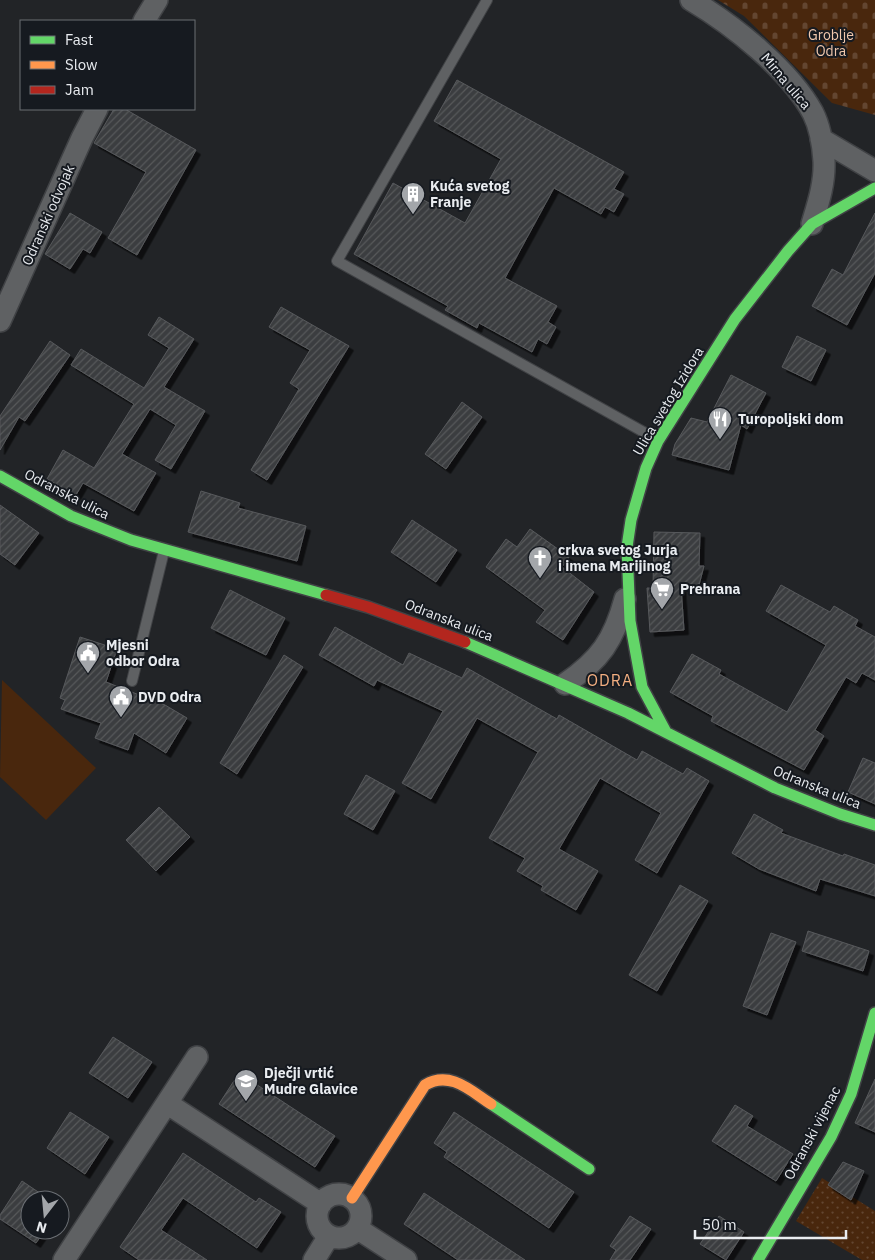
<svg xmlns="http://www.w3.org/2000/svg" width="875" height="1260" viewBox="0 0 875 1260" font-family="'IBM Plex Sans',sans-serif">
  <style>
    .grass { fill: #49270d }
    .cemetery { fill: url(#cemetery-stones) }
    .park { fill: url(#park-dots) }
    .building { fill: url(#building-hatch); stroke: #57595c; filter: url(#shadow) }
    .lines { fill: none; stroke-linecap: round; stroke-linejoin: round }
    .lane-casing { stroke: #404245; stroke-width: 12 }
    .street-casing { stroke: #404245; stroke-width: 24 }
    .fast-casing { stroke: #404245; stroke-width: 14 }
    .slow-casing { stroke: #404245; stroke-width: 14 }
    .jam-casing { stroke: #404245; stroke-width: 14 }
    .lane { stroke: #5f6163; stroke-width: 10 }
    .street { stroke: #5f6163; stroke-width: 21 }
    .fast { stroke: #63d668; stroke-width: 11 }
    .slow { stroke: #ff974d; stroke-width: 11 }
    .jam { stroke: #b3261e; stroke-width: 11 }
    .labels { text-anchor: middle; stroke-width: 4; stroke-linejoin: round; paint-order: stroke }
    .park-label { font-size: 14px; fill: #f1c8ad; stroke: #161a20 }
    .street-label { font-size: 14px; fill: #e9ecf0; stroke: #161a20 }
    .poi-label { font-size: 14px; font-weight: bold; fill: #e9ecf0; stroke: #161a20; text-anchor: start }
    .quarter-label { font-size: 16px; letter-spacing: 1px; fill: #f2ae80; stroke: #161a20 }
  </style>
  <defs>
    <pattern id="cemetery-stones" width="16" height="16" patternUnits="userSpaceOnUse" patternTransform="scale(1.25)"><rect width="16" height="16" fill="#49270d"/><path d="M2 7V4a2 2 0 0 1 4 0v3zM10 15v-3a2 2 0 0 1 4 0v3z" fill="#634631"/></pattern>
    <pattern id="park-dots" width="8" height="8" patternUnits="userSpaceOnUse" patternTransform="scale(1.25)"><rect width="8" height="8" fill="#49270d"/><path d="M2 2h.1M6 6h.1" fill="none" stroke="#634631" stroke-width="1.8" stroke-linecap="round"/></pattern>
    <pattern id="building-hatch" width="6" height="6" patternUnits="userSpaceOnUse" patternTransform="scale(1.25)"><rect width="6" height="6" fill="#3b3d3f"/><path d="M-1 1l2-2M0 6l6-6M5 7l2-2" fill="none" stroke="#57595b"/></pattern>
    <filter id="shadow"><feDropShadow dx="4.5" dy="4.5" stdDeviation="0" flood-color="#0009"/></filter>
  </defs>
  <rect width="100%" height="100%" fill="#222427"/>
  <path class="grass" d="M2 680 96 768 46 820 0 777Z"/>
  <path class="cemetery" d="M718 0H875V115L832 103 744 16Z"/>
  <path class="park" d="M822 1178 875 1211V1260H862L796 1221Z"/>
  <path class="building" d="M457 80 624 172 614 189 624 194 614 212 605 207 601 214 554 188 505 278 557 306 548 322 556 327 547 344 538 339 532 352 479 323 477 328 445 310 448 306 354 254 393 183 465 223 501 159 434 121Z
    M114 109H125L196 150 137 255 108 238 146 172 94 143Z
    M70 213 102 232 90 253 83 249 70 269 45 254Z
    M875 213V273L847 325 812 306 832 269 843 275Z
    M281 307 349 346 267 480 251 470 299 389 290 383 310 350 269 327Z
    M159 317 194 339 164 387 205 411 171 469 155 460 176 425 150 409 122 454 156 473 134 511 83 483 76 495 47 479 63 450 94 468 134 404 71 365 81 349 144 388 169 348 148 335Z
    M797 336 826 350 811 381 782 367Z
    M50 341 70 355 25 421 19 417 0 450V416Z
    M731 375 766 393 747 429 741 425 729 470 672 455 675 444 691 418 707 422Z
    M462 402 482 417 446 469 425 454Z
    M201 491 240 503 238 508 306 526 297 561 188 532Z
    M0 505 39 533 15 565 0 554Z
    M412 520 457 550 436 582 391 552Z
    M530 529 569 557 562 567 594 592 563 640 536 622 545 610 486 567 506 539 517 547Z
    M654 532 700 533 699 566H704L699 585 681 586 684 630 650 632 647 588H653Z
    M781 585 830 612 834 606 858 620 855 626 875 637V680L862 673 856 683 846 677 815 730 824 736 804 770 711 721 713 716 670 692 692 654 721 670 719 674 787 712 826 645 766 611Z
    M230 590 285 618 266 655 211 628Z
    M335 627 403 665 409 653 462 678 467 668 557 719 559 715 637 760 642 751 683 774 687 768 709 781 657 873 635 860 661 813 600 778 559 849 598 871 576 910 541 890 543 886 517 871 525 858 489 838 538 752 477 718 431 799 402 783 443 711 377 680 374 686 319 655Z
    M80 637 117 649 106 682 165 705 187 718 166 753 134 733 128 750 95 738 101 723 61 709 65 700 60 698Z
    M284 655 303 667 237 774 220 763Z
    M863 758 875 763V804L848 792Z
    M366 775 395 791 373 830 344 814Z
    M159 807 190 837 156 871 126 840Z
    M754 814 783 830 781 833 843 856 844 854 875 865V896L820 879 816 891 759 869 732 853Z
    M680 885 708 901 657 991 629 975Z
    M808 931 869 951 863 971 802 951Z
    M771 933 796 942 767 1015 743 1006Z
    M113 1037 152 1062 128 1098 89 1073Z
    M239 1073 335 1136 315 1167 219 1104Z
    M875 1079V1132L855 1123Z
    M735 1105 753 1116 747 1126 793 1154 776 1181 712 1141Z
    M70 1112 109 1137 85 1174 47 1148Z
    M454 1112 574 1192 549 1228 444 1157 447 1152 434 1143Z
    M183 1153 256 1202 259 1198 281 1212 257 1248 183 1198 161 1230 207 1260H139L120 1247Z
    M843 1162 864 1171 851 1200 828 1185Z
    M22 1181 50 1200H30V1230H45L36 1243 0 1219V1215Z
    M424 1193 525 1260H458L404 1224Z
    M630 1216 651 1229 630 1260H610L616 1250 610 1246Z
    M719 1216 744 1232 726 1260 700 1244Z"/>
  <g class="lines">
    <g class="lane-casing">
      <path id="lane" d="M487 0 337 261 658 440
        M132 681 164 551"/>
    </g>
    <g class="street-casing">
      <path id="street" d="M691 0C733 25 790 70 813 113 820 127 823 146 824 161 825 183 818 204 812 224
        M144 21 157 0
        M821 139 875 171
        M0 321 82 138 97 109
        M565 684C600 660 614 640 625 599
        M168 1104 321 1204
        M317 1216a22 22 0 1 1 44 0a22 22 0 1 1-44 0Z
        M358 1229 406 1260
        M64 1260 197 1057
        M314 1260 329 1236"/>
    </g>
    <g class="fast-casing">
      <path id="fast" d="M0 476 71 516 131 540 326 595
        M465 642 628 713 775 788 840 814 875 825
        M665 730 642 687 630 621 627 547 631 520 646 468 658 441 735 319 788 251 812 224 875 188
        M491 1104 589 1169
        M758 1260 831 1137 851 1094 875 1013"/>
    </g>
    <g class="slow-casing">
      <path id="slow" d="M352 1198 425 1085C450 1070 471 1091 491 1104"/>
    </g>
    <g class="jam-casing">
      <path id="jam" d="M326 595 368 607 465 642"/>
    </g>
    <use href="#lane" class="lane"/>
    <use href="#street" class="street"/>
    <use href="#fast" class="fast"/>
    <use href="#slow" class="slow"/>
    <use href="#jam" class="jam"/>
  </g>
  <defs>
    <g id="building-pin" transform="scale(1.25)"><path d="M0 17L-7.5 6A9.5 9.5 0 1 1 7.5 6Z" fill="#a3a6aa" stroke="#161a20"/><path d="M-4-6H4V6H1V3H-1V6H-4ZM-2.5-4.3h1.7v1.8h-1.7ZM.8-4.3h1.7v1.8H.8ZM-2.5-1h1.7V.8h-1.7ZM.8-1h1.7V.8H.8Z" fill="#fff"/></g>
    <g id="restaurant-pin" transform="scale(1.25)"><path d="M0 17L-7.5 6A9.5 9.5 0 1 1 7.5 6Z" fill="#a3a6aa" stroke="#161a20"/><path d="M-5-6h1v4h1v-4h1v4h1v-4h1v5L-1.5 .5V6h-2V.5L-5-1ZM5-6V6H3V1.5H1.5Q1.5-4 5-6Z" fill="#fff"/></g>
    <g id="church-pin" transform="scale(1.25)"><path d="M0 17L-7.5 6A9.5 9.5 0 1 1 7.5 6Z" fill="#a3a6aa" stroke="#161a20"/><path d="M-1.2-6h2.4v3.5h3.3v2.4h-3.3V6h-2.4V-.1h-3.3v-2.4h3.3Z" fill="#fff"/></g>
    <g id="supermarket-pin" transform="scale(1.25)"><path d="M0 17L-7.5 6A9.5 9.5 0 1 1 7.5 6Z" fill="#a3a6aa" stroke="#161a20"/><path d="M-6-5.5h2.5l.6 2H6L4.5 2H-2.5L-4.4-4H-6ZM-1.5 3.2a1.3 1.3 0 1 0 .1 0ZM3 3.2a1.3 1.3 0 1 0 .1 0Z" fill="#fff"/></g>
    <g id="civic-pin" transform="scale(1.25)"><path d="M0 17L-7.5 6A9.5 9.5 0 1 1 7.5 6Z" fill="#a3a6aa" stroke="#161a20"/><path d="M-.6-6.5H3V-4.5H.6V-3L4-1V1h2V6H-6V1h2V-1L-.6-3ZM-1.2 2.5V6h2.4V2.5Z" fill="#fff"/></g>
    <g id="school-pin" transform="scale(1.25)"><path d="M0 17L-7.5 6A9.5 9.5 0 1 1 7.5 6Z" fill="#a3a6aa" stroke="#161a20"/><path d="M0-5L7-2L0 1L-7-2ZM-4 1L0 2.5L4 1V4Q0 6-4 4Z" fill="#fff"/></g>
  </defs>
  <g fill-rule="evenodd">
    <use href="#building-pin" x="413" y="194"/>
    <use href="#restaurant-pin" x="720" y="419"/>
    <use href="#church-pin" x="540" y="558"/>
    <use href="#supermarket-pin" x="662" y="589"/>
    <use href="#civic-pin" x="88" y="653"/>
    <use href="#civic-pin" x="121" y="697"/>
    <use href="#school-pin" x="246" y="1081"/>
  </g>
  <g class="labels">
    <g class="park-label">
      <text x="831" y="40">Groblje<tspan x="831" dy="16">Odra</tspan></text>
    </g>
    <g class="street-label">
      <text transform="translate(786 81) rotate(50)" y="5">Mirna ulica</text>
      <text transform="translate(48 215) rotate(-66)" y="5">Odranski odvojak</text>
      <text transform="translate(668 401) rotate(-59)" y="5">Ulica svetog Izidora</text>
      <text transform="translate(67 494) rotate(27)" y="5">Odranska ulica</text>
      <text transform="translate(449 620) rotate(21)" y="5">Odranska ulica</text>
      <text transform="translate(817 787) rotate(22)" y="5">Odranska ulica</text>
      <text transform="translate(812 1133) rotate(-62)" y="5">Odranski vijenac</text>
    </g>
    <g class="poi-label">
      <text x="430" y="191">Kuća svetog<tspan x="430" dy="16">Franje</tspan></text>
      <text x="738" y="424">Turopoljski dom</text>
      <text x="558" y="555">crkva svetog Jurja<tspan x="558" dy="16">i imena Marijinog</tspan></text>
      <text x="680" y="594">Prehrana</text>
      <text x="106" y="650">Mjesni<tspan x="106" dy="16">odbor Odra</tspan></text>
      <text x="138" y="702">DVD Odra</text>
      <text x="264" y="1078">Dječji vrtić<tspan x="264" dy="16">Mudre Glavice</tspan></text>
    </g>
    <g class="quarter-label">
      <text x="610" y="686">ODRA</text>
    </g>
  </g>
  <rect x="20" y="20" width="175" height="90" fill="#161a20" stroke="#6a6e73"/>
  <rect x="30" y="36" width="25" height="8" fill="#63d668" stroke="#6a6e73"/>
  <text x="65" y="45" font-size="15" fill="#e9ecf0">Fast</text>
  <rect x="30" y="61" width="25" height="8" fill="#ff974d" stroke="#6a6e73"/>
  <text x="65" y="70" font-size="15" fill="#e9ecf0">Slow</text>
  <rect x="30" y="86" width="25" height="8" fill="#b3261e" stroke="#6a6e73"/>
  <text x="65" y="95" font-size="15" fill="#e9ecf0">Jam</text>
  <g transform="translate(45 1215) rotate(196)"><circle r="24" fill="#161a20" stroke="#6a6e73"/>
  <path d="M0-4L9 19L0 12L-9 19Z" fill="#a3a6aa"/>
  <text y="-8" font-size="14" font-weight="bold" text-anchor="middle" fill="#e9ecf0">N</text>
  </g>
  <path d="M695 1230v8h151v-8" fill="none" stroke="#e9ecf0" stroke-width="2.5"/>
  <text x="702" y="1230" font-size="15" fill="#e9ecf0" stroke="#161a20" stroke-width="4" paint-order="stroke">50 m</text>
</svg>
